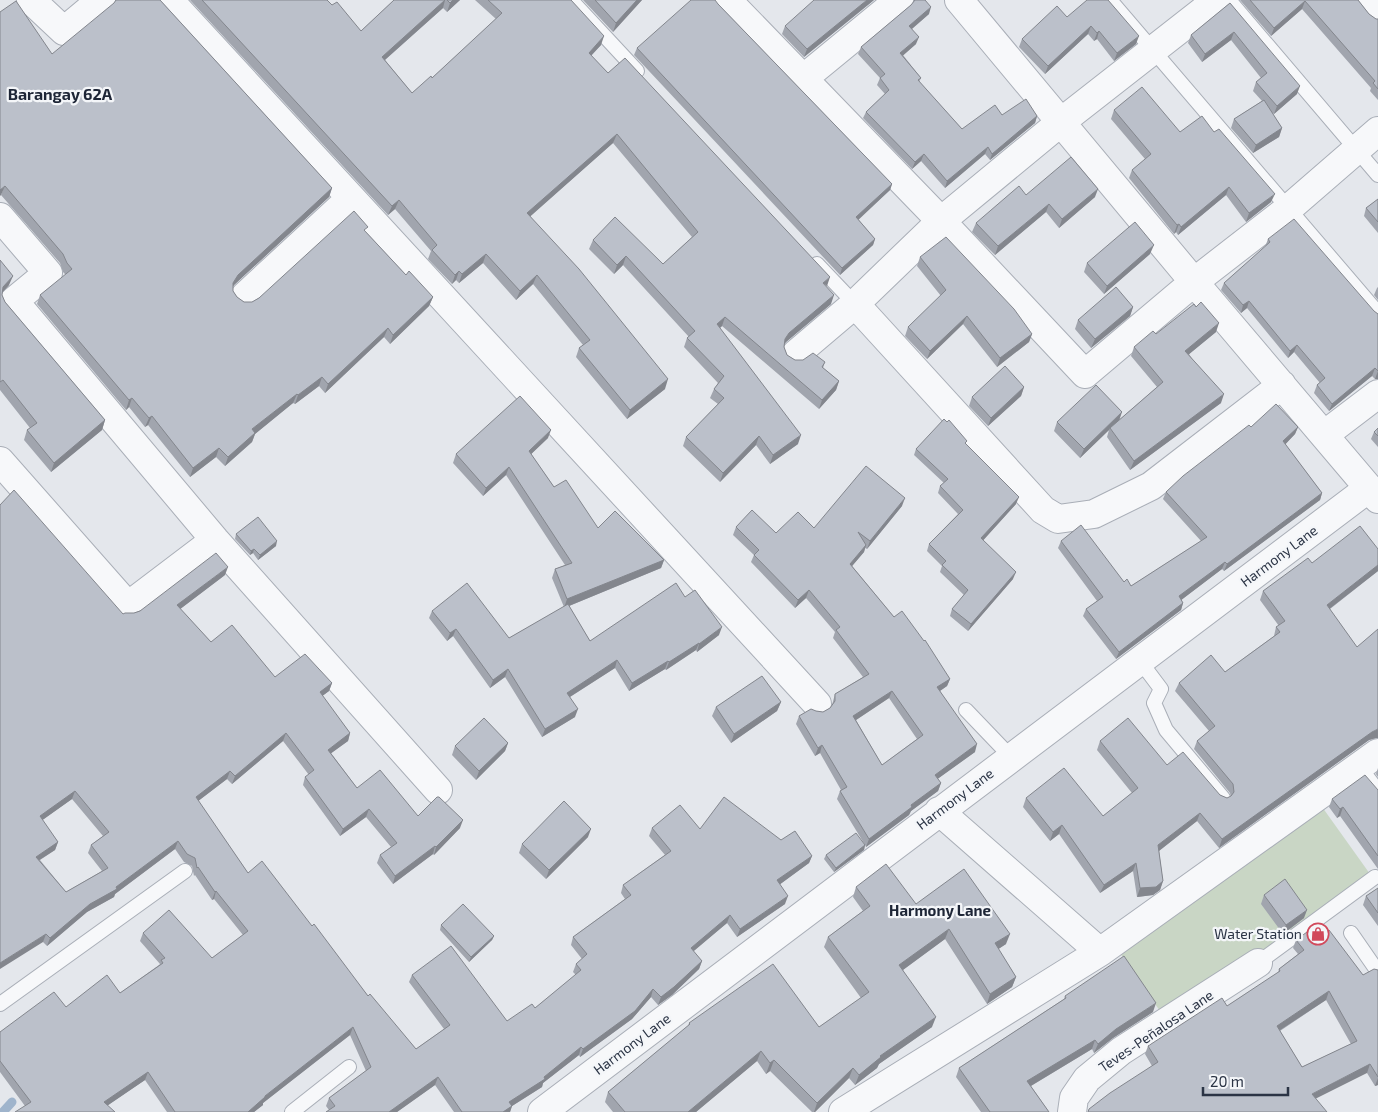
<svg xmlns="http://www.w3.org/2000/svg" width="1378" height="1112" viewBox="0 0 1378 1112" font-family="'Exo 2',sans-serif">
  <style>
    .green { fill: #c9d6c5 }
    .lines { fill: none; stroke-linecap: round; stroke-linejoin: round }
    .stream { stroke: #9fb4cc; stroke-width: 9 }
    .lane-casing { stroke: #a9aeb7; stroke-width: 16 }
    .street-casing { stroke: #a9aeb7; stroke-width: 30 }
    .lane { stroke: #f7f8fa; stroke-width: 14 }
    .street { stroke: #f7f8fa; stroke-width: 28 }
    .wall { fill: #a1a5ae; fill-rule: evenodd }
    .shaded-wall { fill: #83868d }
    .building { fill: #bbc0ca; stroke: #83868d; fill-rule: evenodd }
    .labels { text-anchor: middle; stroke-width: 4.5; stroke-linejoin: round; paint-order: stroke }
    .street-label { font-size: 14px; fill: #2b3445; stroke: #f4f6f9 }
    .poi-label { font-size: 14px; fill: #2b3445; stroke: #f4f6f9; text-anchor: end }
    .neighbourhood-label { font-size: 15px; font-weight: bold; fill: #1d2536; stroke: #f4f6f9 }
    .quarter-label { font-size: 16px; font-weight: bold; fill: #1d2536; stroke: #f4f6f9 }
  </style>
  <rect width="100%" height="100%" fill="#e4e7ec"/>
  <path class="green" d="M1320 804 1375 881 1162 1014 1117 949Z"/>
  <g class="lines">
    <path class="stream" d="M3 1112 12 1102"/>
    <g class="lane-casing">
      <path id="lane" d="M571 0 637 71
        M1110 0 1378 313
        M1229 0 1378 175
        M817 264 855 304
        M1140 661 1161 689 1154 703 1166 730 1223 798
        M966 710 1011 757
        M1359 766 1378 791
        M1351 933 1378 972
        M1258 963 1375 877
        M0 1004 185 871
        M292 1112 349 1067"/>
    </g>
    <g class="street-casing">
      <path id="street" d="M31 0 64 31 101 0
        M169 0 817 704
        M727 0 941 221 1085 374 1194 282 1288 209 1378 131
        M959 0 1194 282 1378 499
        M1368 0 1378 12
        M804 78 899 0
        M0 217 48 273 14 301 215 540 438 790
        M245 296 351 198
        M855 304 1043 510 1058 519 1094 514 1151 486 1282 385
        M796 354 855 304 941 221 1061 122 1217 0
        M1324 435 1378 394
        M0 461 128 606 215 540
        M939 811 1100 952
        M542 1112 1369 488
        M843 1112 1100 952 1378 753
        M1072 1112 1074 1098 1087 1079 1121 1051 1258 963"/>
    </g>
    <use href="#lane" class="lane"/>
    <use href="#street" class="street"/>
  </g>
  <path class="wall" d="M190 0H327L332 5 361 31 394 0H460L447 12 443 8 385 60 412 93 432 78 496 19 475 0H571L601 45 591 56 826 287 831 304 786 342 784 344V347L787 355 795 360 825 362 823 368 839 381 836 390 819 409 722 326 720 328 798 444 770 464 756 445 720 482 683 446 686 437 718 404 710 398 714 389 718 383 684 347 687 338 689 337 623 265 614 274 589 249 593 240 663 264 692 237 613 143 530 216 665 389 627 419 576 357 579 348 583 345 533 284 516 300 483 263 459 283 456 280 452 284 428 259 431 251 395 209 388 215Z
    M583 0H642L613 32Z
    M874 0 804 57 782 34 785 26Z
    M914 0H925L929 14 912 29 916 44 903 55 921 78 919 82 962 129 1002 115 1037 116 1035 123 990 160 985 154 945 188 921 161 912 169 863 118 866 112 885 94 877 85 880 78 858 54 861 47 911 5 914 2Z
    M1240 0H1358L1369 14 1376 19H1378V100L1370 91 1371 88 1302 9 1271 36Z
    M161 1 332 188 329 197 234 285 233 286V291L237 297 244 302H252L366 232 406 275 433 297 429 306 390 344 384 337 325 393 319 386 295 404 293 403 255 434 252 442 225 466 216 457 190 477 148 425 145 427 129 407 126 410 37 304 40 295 66 275 63 272 60 263 1 195 52 54Z
    M1230 3 1297 94 1274 114 1272 113 1282 128 1279 137 1253 153 1231 128 1234 119 1262 101 1253 91 1256 82 1261 78 1231 40 1202 62 1188 43 1191 35Z
    M718 4 892 184 890 190 858 219 875 239 873 245 840 275 634 55 637 48Z
    M1067 17 1136 44 1114 61 1097 39 1094 41 1088 34 1045 74 1019 47 1022 39Z
    M1114 110 1180 132H1214L1271 202 1246 222 1226 195 1178 235 1176 232 1174 234 1129 178 1132 170 1145 159 1111 119Z
    M1026 195 1095 197 1059 228 1046 212 995 255 972 232 976 223Z
    M1378 199V233L1364 216 1366 208Z
    M1268 239 1378 314V379H1375L1372 376 1329 411 1314 393 1317 385 1320 383 1294 352 1288 358 1247 308 1241 313 1221 290 1224 283 1265 247Z
    M1150 254 1104 294 1084 272 1087 263Z
    M920 257 1032 334 1029 342 997 367 963 324 927 359 905 336 908 327 941 296 917 266Z
    M0 260 9 285 2 293V295L5 302 105 420 102 430 51 472 24 440 27 430 30 428 0 390Z
    M1378 287V300L1374 295 1377 288Z
    M1133 307 1130 316 1091 348 1075 329 1078 320Z
    M1216 332 1189 354 1221 403 1130 470 1107 437 1109 430 1080 458 1054 431 1057 422 1119 420 1157 387 1131 356 1134 347 1156 334Z
    M1024 387 1021 396 988 426 969 406 972 397Z
    M1251 427H1298L1295 434 1285 444 1322 493 1320 500 1224 571 1222 569 1181 600 1183 603 1181 610 1116 659 1083 616 1086 609 1097 601 1058 548 1061 541 1131 586 1201 541 1163 499 1166 492Z
    M1378 428V447L1371 439 1374 432Z
    M548 438 531 454 554 487 598 528 664 560 661 568 569 606 590 641 685 597 719 635 697 652 696 650 666 670 665 669 629 691 615 668 570 697 575 717 542 737 505 677 490 688 453 636 447 641 429 618 432 611 509 638 564 607 552 578 555 569 565 565 506 475 483 496 453 463 456 454Z
    M966 445 1016 504 983 540 1013 579 968 631 950 616 952 609 964 595 940 572 942 566 927 551 929 544 958 514 938 493 940 486 944 483 914 455 916 449Z
    M0 505 123 614 134 613 225 575 180 609 211 642 275 677 332 683 329 691 322 696 350 733 348 741 331 753 357 788 418 816 460 828 434 855 433 854 393 884 377 863 380 855 391 847 366 817 340 836 303 785 305 777 309 775 283 741 232 784 227 779 198 801 248 873 312 926 368 996 416 1049 444 1029 409 982 412 975 507 1021 535 1008 576 975 573 972 576 964 582 959 571 945 573 937 625 899 621 893 623 885 665 855 649 836 652 828 700 829 781 840 812 856 809 863 780 884 785 904 737 937 727 923 693 951 702 961 699 969 672 995 658 1005 651 997 632 1019 580 1057 579 1055 543 1083 542 1087 512 1106 510 1112H454L435 1085 397 1112H326L329 1110 326 1106 329 1098 366 1071 350 1035 263 1103V1105L254 1112H167L145 1080 108 1105 25 1106 0 1072V1032L66 1007 120 993 159 965 160 964 140 941 143 933 212 958 243 935 214 899 212 900 195 875 194 876 192 866 184 862 175 849 115 894 114 897 87 912 47 946 43 942ZM72 799 103 836 91 845 88 853 102 871 66 892 40 860 55 850 58 842 42 820Z
    M902 506 867 549 865 548 864 552 852 566 894 617 950 679 947 686 940 691 975 752 937 779 941 783 938 791 911 811 909 815 866 847 865 845 864 850 834 872 824 859 826 855 865 845 837 799 840 791 841 790 820 753 815 756 796 724 799 716 816 711 823 712 830 708 832 705 835 694 863 677 833 638 835 632 806 598 795 608 751 562 754 555 733 535 736 527 776 533 814 528ZM889 698 917 739 882 765 856 720Z
    M236 534 276 546 258 560 253 553 250 555 235 539Z
    M1378 549V571L1330 609 1376 738 1369 740 1219 848 1197 821 1159 851 1163 881 1160 890 1153 895 1137 897 1133 871 1100 893 1059 834 1050 841 1023 807 1026 798 1103 816 1132 793 1097 750 1100 741 1167 765 1220 795 1227 798 1231 797 1230 793 1194 749 1197 741 1209 731 1175 691 1179 683 1225 672 1274 636 1276 627 1279 626 1260 600 1263 591 1312 563Z
    M781 702 777 711 731 743 712 716 716 707Z
    M508 743 505 751 476 780 452 755 455 746Z
    M1378 768V777L1376 774Z
    M1377 790H1378V869L1340 816 1337 818 1329 807 1332 799Z
    M588 837 546 879 519 853 522 844Z
    M856 887 916 904 1006 944 998 949 1016 977 1012 987 987 1004 945 939 903 970 932 1027 879 1064 877 1068 855 1085 849 1078 815 1112H812L770 1071 766 1074 757 1061 696 1112H613L605 1102 608 1092 688 1026 689 1023 819 1027 861 998 824 947 828 937 863 911 853 897Z
    M1378 888V926L1363 905 1366 896Z
    M1264 895 1304 918 1283 934 1261 904Z
    M441 925 494 936 492 940 469 962 440 930Z
    M1325 933 1363 975 1378 970V1085L1375 1086 1367 1073 1152 1066 1145 1054 1148 1046 1227 1006 1278 973 1279 969 1298 954 1293 948 1296 940ZM1326 1000 1351 1044 1302 1067 1280 1031Z
    M1065 996 1153 1012 1113 1038 1094 1053 1092 1049 1031 1086 1049 1112H981L956 1077 959 1068 1064 999Z"/>
  <path class="shaded-wall" d="M445 0 443 8 378 66 382 57Z
    M453 0H460L447 12 450 3Z
    M637 0H642L613 32 616 23Z
    M867 0H874L804 57 807 49Z
    M1305 1 1302 9 1271 36 1274 28Z
    M931 7 929 14 907 33 909 26Z
    M1091 26 1088 34 1045 74 1048 66Z
    M1099 31 1097 39 1094 41 1097 33Z
    M1234 32 1231 40 1202 62 1205 54Z
    M604 36 601 45 585 62 589 53Z
    M1139 36 1136 44 1114 61 1117 53Z
    M919 37 916 44 898 60 900 53Z
    M1300 86 1297 94 1274 114 1277 106Z
    M1037 116 1035 123 990 160 992 154Z
    M1282 128 1279 137 1253 153 1256 145Z
    M617 134 613 143 524 222 527 213Z
    M988 147 985 154 945 188 947 181Z
    M924 154 921 161 912 169 915 162Z
    M892 184 890 190 854 224 856 217Z
    M5 186 1 195 0 196V190Z
    M1229 187 1226 195 1178 235 1181 227Z
    M332 188 329 197 234 285 230 292 233 283 238 275Z
    M1098 189 1095 197 1059 228 1062 219Z
    M1275 194 1271 202 1246 222 1249 213Z
    M399 200 395 209 388 215 392 206Z
    M1049 204 1046 212 995 255 998 246Z
    M1179 224 1176 232 1174 234 1177 225Z
    M875 239 873 245 840 275 842 268Z
    M1154 245 1150 254 1104 294 1107 286Z
    M486 254 483 263 459 283 462 274Z
    M626 256 623 265 614 274 617 265Z
    M459 271 456 280 452 284 455 275Z
    M537 275 533 284 516 300 520 291Z
    M13 276 9 285 0 295 3 287Z
    M830 277 827 286 823 283Z
    M834 295 831 304 786 342 782 348 785 339 789 333Z
    M433 297 429 306 390 344 393 335Z
    M1249 301 1247 308 1241 313 1243 305Z
    M1133 307 1130 316 1091 348 1095 339Z
    M967 316 963 324 927 359 930 351Z
    M725 317 722 326 714 333 717 324Z
    M1219 323 1216 332 1182 360 1185 351Z
    M388 328 384 337 325 393 328 384Z
    M1032 334 1029 342 997 367 1000 358Z
    M1297 345 1294 352 1288 358 1290 351Z
    M1375 368 1372 376 1329 411 1332 404Z
    M1378 371V379H1375Z
    M322 377 319 386 295 404 298 395Z
    M668 379 665 389 627 419 630 410Z
    M839 381 836 390 819 409 822 400Z
    M1024 387 1021 396 988 426 991 418Z
    M297 394 293 403 255 434 252 442 225 466 228 457 252 429Z
    M1224 394 1221 403 1130 470 1134 461Z
    M132 398 129 407 126 410 129 400Z
    M1122 412 1119 421 1110 428 1109 430 1080 458 1084 449Z
    M152 416 148 425 145 427 149 418Z
    M105 420 102 430 51 472 54 463Z
    M1298 427 1295 434 1281 449 1283 441Z
    M551 430 548 438 526 459 529 451Z
    M801 435 798 444 770 464 773 455Z
    M759 436 756 445 720 482 723 473Z
    M219 448 216 457 190 477 193 468Z
    M509 467 506 475 483 496 486 488Z
    M1322 493 1320 500 1224 571 1227 564Z
    M1019 497 1016 504 979 545 981 538Z
    M905 498 902 506 867 549 870 541Z
    M277 541 276 546 258 560 260 555Z
    M866 545 864 552 847 572 850 564Z
    M254 549 253 553 250 555 251 551Z
    M664 560 661 568 564 608 567 599Z
    M1225 562 1222 569 1176 604 1179 596Z
    M1378 565V571L1324 613 1327 605Z
    M228 567 225 575 175 613 177 605Z
    M1016 572 1013 579 968 631 971 624Z
    M809 590 806 598 795 608 798 600Z
    M1183 603 1181 610 1116 659 1119 652Z
    M722 627 719 635 697 652 699 644Z
    M456 629 453 636 447 641 450 633Z
    M699 643 696 650 666 670 669 662Z
    M617 660 615 668 565 700 567 693Z
    M668 661 665 669 629 691 632 683Z
    M508 669 505 677 490 688 493 680Z
    M950 679 947 686 934 695 937 687Z
    M332 683 329 691 317 700 320 692Z
    M892 691 889 698 850 724 853 716Z
    M781 702 777 711 731 743 734 734Z
    M578 709 575 717 542 737 545 729Z
    M1378 729V738H1376L1369 740 1219 848 1222 839 1372 732Z
    M286 733 283 741 232 784 235 776Z
    M350 733 348 741 326 757 328 750Z
    M508 743 505 751 476 780 479 771Z
    M977 744 975 752 932 783 935 775Z
    M822 745 820 753 815 756 818 748Z
    M230 771 227 779 193 805 196 797Z
    M941 783 938 791 911 811 909 815 866 847 869 839 911 805Z
    M75 791 72 799 37 824 40 816Z
    M1343 807 1340 816 1337 818 1340 809Z
    M369 809 366 817 340 836 343 829Z
    M1200 813 1197 821 1155 854 1158 845Z
    M463 820 460 828 434 855 436 847Z
    M1062 825 1059 834 1050 841 1053 832Z
    M591 829 588 837 546 879 549 870Z
    M178 841 175 849 115 894 114 897 87 912 47 946 50 938 90 904 116 887Z
    M58 842 55 850 33 864 36 857Z
    M865 845 864 850 834 872 836 868Z
    M435 846 433 854 393 884 395 876Z
    M812 856 809 863 775 888 777 880Z
    M1136 863 1133 871 1100 893 1104 885Z
    M1163 881 1160 890 1153 895 1137 897 1140 888Z
    M216 891 214 899 212 900 215 892Z
    M788 896 785 904 737 937 740 929Z
    M1307 910 1304 918 1283 934 1286 925Z
    M730 915 727 923 688 956 691 948Z
    M949 929 945 939 896 975 899 965Z
    M46 934 43 942 0 969V963Z
    M1010 934 1006 944 991 954 995 943Z
    M494 936 492 940 469 962 471 957Z
    M702 961 699 969 672 995 658 1005 661 997Z
    M1016 977 1012 987 987 1004 990 994Z
    M653 989 651 997 632 1019 580 1057 583 1049Z
    M1329 991 1326 1000 1274 1034 1277 1026Z
    M1156 1003 1153 1012 1113 1038 1094 1053 1098 1044 1116 1029Z
    M936 1017 932 1027 879 1064 877 1068 855 1085 859 1075 880 1056Z
    M353 1027 350 1035 263 1103V1105L254 1112H248L265 1096Z
    M1095 1040 1092 1049 1024 1090 1027 1081Z
    M581 1047 579 1055 543 1083 542 1087 512 1106 510 1112H503L509 1102 544 1077Z
    M761 1051 757 1061 696 1112H688Z
    M774 1060 770 1071 766 1074 770 1063Z
    M1370 1064 1367 1073 1309 1102 1312 1094Z
    M853 1068 849 1078 815 1112H814L817 1103Z
    M148 1072 145 1080 101 1110 104 1102Z
    M438 1077 435 1085 397 1112H389Z
    M1378 1078V1085L1375 1086Z"/>
  <path class="building" d="M116 0H160L332 188 238 275 233 283V291L237 297 244 302H252L259 298 354 211 368 227 364 230 406 275 409 271 433 297 393 335 388 328 328 384 322 377 298 395 297 394 252 429 255 433 228 457 219 448 193 468 152 416 149 418 132 398 129 400 40 295 72 269 67 263 63 254 5 186 0 190V12L16 1 52 54 114 3Z
    M202 0H327L332 5 337 2 361 31 394 0H445L382 57 412 93 431 76 432 78 502 13 488 0H571L604 36 589 53 608 73 625 58 830 277 823 283 834 295 789 333 785 339 784 347 787 355 795 360H803L813 353 825 362 822 367 839 381 822 400 725 317 717 324 801 435 773 455 759 436 723 473 686 437 724 398 714 389 724 376 687 338 695 331 626 256 617 265 593 240 615 217 663 264 698 232 617 134 527 213 579 269 668 379 630 410 579 348 590 340 537 275 520 291 486 254 462 274 459 271 455 275 432 250 437 245 399 200 392 206Z
    M447 0H453L450 3Z
    M595 0H637L616 23Z
    M691 0H715L718 4 892 184 856 217 875 239 842 268 637 48Z
    M814 0H867L807 49 785 26Z
    M915 0H925L931 7 909 26 919 37 900 53 921 78 918 80 962 129 995 105 1002 115 1026 99 1037 116 992 154 988 147 947 181 924 154 915 162 866 112 889 90 880 78 885 74 861 47 911 5Z
    M1087 0H1108L1139 36 1117 53 1099 31 1097 33 1091 26 1048 66 1022 39 1057 6 1067 17Z
    M1250 0H1358L1369 14 1376 19H1378V89L1373 83 1375 81 1305 1 1274 28Z
    M1230 3 1300 86 1277 106 1256 82 1267 73 1234 32 1205 54 1191 35Z
    M1142 87 1180 132 1202 116 1214 132 1219 129 1275 194 1249 213 1229 187 1181 227 1179 224 1177 225 1132 170 1151 154 1114 110Z
    M1264 100 1282 128 1256 145 1234 119Z
    M1071 157 1098 189 1062 219 1049 204 998 246 976 223 1019 186 1026 195Z
    M1378 199V222L1366 208Z
    M1294 219 1374 311 1378 314V371L1375 368 1332 404 1317 385 1325 378 1297 345 1290 351 1249 301 1243 305 1224 283 1270 242 1268 239Z
    M1135 222 1154 245 1107 286 1087 263Z
    M946 237 1014 309 1032 334 1000 358 967 316 930 351 908 327 946 290 920 257Z
    M0 260 13 276 3 287 2 295 5 302 105 420 54 463 27 430 37 423 3 380 0 382Z
    M1116 287 1133 307 1095 339 1078 320Z
    M1201 302 1219 323 1185 351 1224 394 1134 461 1110 428 1163 382 1134 347 1153 331 1156 334 1194 304 1196 307Z
    M1005 366 1024 387 991 418 972 397Z
    M1096 385 1122 412 1084 449 1057 422Z
    M520 396 551 430 529 451 554 487 566 480 598 528 615 511 664 560 567 599 555 569 572 563 509 467 486 488 456 454Z
    M1276 404 1298 427 1283 441 1322 493 1227 564 1225 562 1179 596 1183 603 1119 652 1086 609 1103 597 1061 541 1081 525 1124 582 1127 579 1131 586 1207 537 1166 492 1183 476 1249 425 1251 427Z
    M944 419 947 422 949 420 967 441 965 443 1019 497 981 538 1016 572 971 624 952 609 968 590 942 565 946 561 929 544 963 510 940 486 948 479 916 449Z
    M1378 428V436L1374 432Z
    M866 466 905 498 870 541 858 532 866 545 850 564 894 617 902 611 924 641 925 640 950 679 937 687 977 744 935 775 941 783 911 805 912 807 869 839 840 791 847 787 822 745 818 748 799 716 811 709 816 711 823 712 830 708 835 701V694L869 674 836 630 840 627 809 590 798 600 754 555 759 550 736 527 752 510 776 533 798 512 814 528ZM892 691 923 735 882 765 853 716Z
    M14 490 123 614 125 613H134L140 611 216 553 228 567 177 605 211 642 232 625 275 677 305 654 332 683 320 692 350 733 328 750 357 788 380 770 418 816 437 797H439L463 820 436 847 435 846 395 876 380 855 397 843 369 809 343 829 305 777 314 770 286 733 235 776 230 771 196 797 248 873 262 861 312 926 314 924 368 996 370 994 416 1049 450 1025 412 975 451 946 507 1021 532 1004 535 1008 581 970 576 964 587 954 573 937 631 895 623 885 671 851 652 828 680 805 700 829 724 797 781 840 795 831 812 856 777 880 788 896 740 929 730 915 691 948 702 961 674 987 661 997 653 989 635 1011 583 1049 581 1047 544 1077 545 1079 509 1102 512 1106 503 1112H462L438 1077 389 1112H326L335 1106 329 1098 371 1067 353 1027 265 1096V1097L248 1112H175L148 1072 104 1102 115 1112H15L31 1102 0 1061V1032L54 992 66 1007 107 975 120 993 163 963 161 960 165 958 143 933 169 910 212 958 248 931 216 891 215 892 198 867 197 868 195 858 187 854 178 841 116 887 117 889 90 904 50 938 46 934 0 963V505ZM75 791 109 832 91 845 108 868 66 892 36 857 58 842 40 816Z
    M258 517 277 541 260 555 254 549 251 551 236 534Z
    M1360 526 1378 549V565L1327 605 1357 647 1378 629V729L1372 732 1222 839 1200 813 1158 845 1163 881 1156 887 1140 888 1136 863 1104 885 1062 825 1053 832 1026 798 1064 768 1103 816 1138 788 1100 741 1128 718 1167 765 1183 752 1220 795 1227 798 1231 796 1234 792 1233 784 1197 741 1215 726 1179 683 1211 655 1225 672 1280 632 1276 627 1285 621 1263 591 1308 558 1312 563Z
    M467 583 509 638 568 604 590 641 676 583 685 597 695 590 722 627 699 644V643L669 662 668 661 632 683 617 660 567 693 578 709 545 729 508 669 493 680 456 629 450 633 432 611Z
    M762 676 781 702 734 734 716 707Z
    M484 718 508 743 479 771 455 746Z
    M1365 775 1378 790V856L1343 807 1340 809 1332 799Z
    M564 801 591 829 549 870 522 844Z
    M856 833 865 845 836 868 826 855Z
    M886 864 916 904 964 869 1010 934 995 943 1016 977 990 994 949 929 899 965 936 1017 880 1056 881 1057 859 1075 853 1068 817 1103 774 1060 770 1063 761 1051 688 1112H625L608 1092 690 1024 689 1023 773 964 819 1027 869 992 828 937 870 906 856 887Z
    M1285 879 1307 910 1286 925 1264 895Z
    M1378 888V913L1366 896Z
    M463 904 494 936 471 957 441 925Z
    M1318 924 1325 933 1329 930 1363 975 1374 969 1378 970V1077L1370 1064 1312 1094 1327 1112H1088L1089 1109 1110 1093 1158 1062 1148 1046 1222 998 1227 1006 1280 971 1279 969 1304 950 1296 940ZM1329 991 1357 1041 1302 1067 1277 1026Z
    M1124 956 1156 1003 1116 1029 1098 1044 1095 1040 1027 1081 1049 1112H990L959 1068 1066 998 1065 996Z"/>
  <defs>
    <g id="shop-ring" transform="scale(1.125)"><circle r="9.5" fill="#f4f6f9" stroke="#d1495b" stroke-width="1.5"/><path d="M-5-2.5h2.3a2.7 3.5 0 0 1 5.4 0H5L5.5 6h-11ZM-1.5-2.5h3a1.5 2.3 0 0 0-3 0Z" fill="#d1495b"/></g>
  </defs>
  <g fill-rule="evenodd">
    <use href="#shop-ring" x="1318" y="934"/>
  </g>
  <g class="labels">
    <g class="street-label">
      <text transform="translate(1279 556) rotate(-37)" y="5">Harmony Lane</text>
      <text transform="translate(955 799) rotate(-37)" y="5">Harmony Lane</text>
      <text transform="translate(1156 1031) rotate(-34)" y="5">Teves-Peñalosa Lane</text>
      <text transform="translate(632 1044) rotate(-37)" y="5">Harmony Lane</text>
    </g>
    <g class="poi-label">
      <text x="1302" y="939">Water Station</text>
    </g>
    <g class="neighbourhood-label">
      <text x="940" y="916">Harmony Lane</text>
    </g>
    <g class="quarter-label">
      <text x="60" y="100">Barangay 62A</text>
    </g>
  </g>
  <path d="M1203 1087v8h85v-8" fill="none" stroke="#2b3445" stroke-width="2.5"/>
  <text x="1210" y="1087" font-size="15" fill="#2b3445" stroke="#f4f6f9" stroke-width="4" paint-order="stroke">20 m</text>
</svg>
